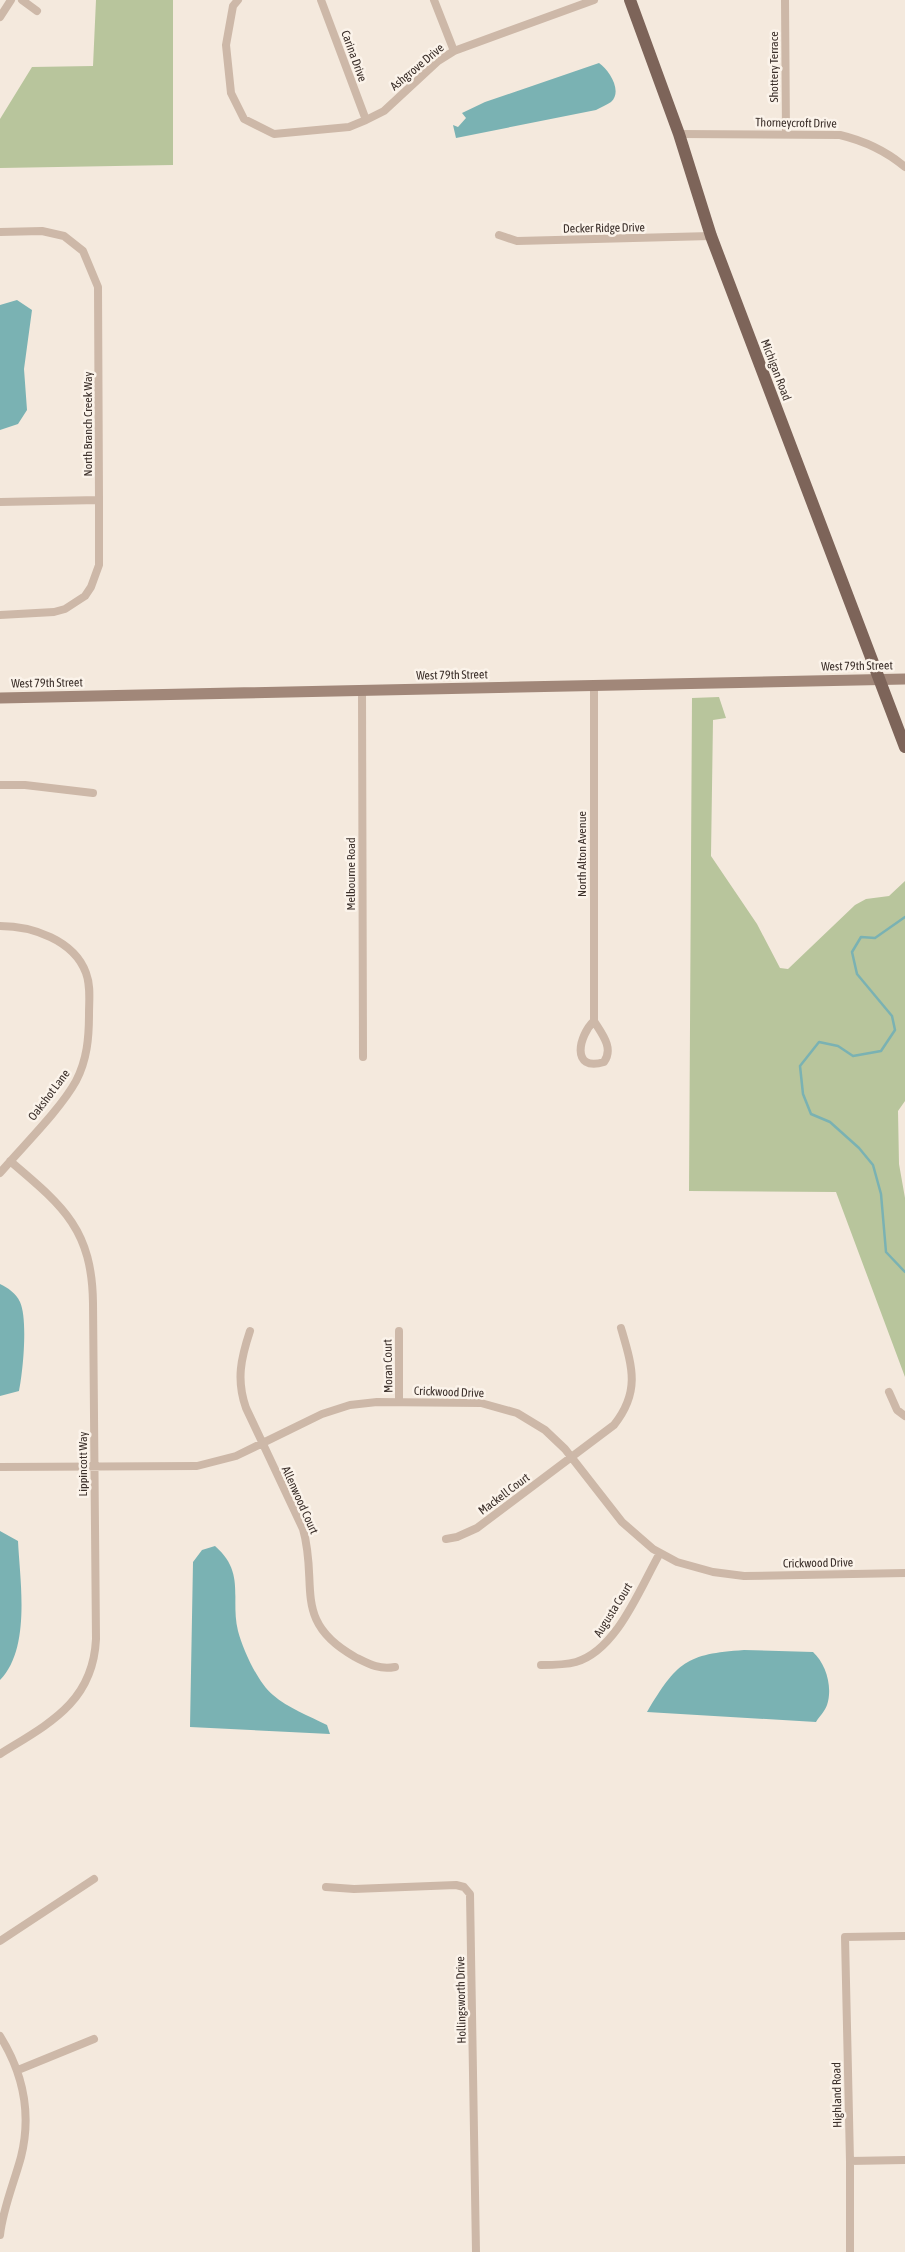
<svg xmlns="http://www.w3.org/2000/svg" width="905" height="2252" viewBox="0 0 905 2252" font-family="'Asap Condensed',sans-serif">
  <style>
    .green { fill: #b8c59c }
    .water { fill: #7ab2b3 }
    .lines { fill: none; stroke-linecap: round; stroke-linejoin: round }
    .stream { stroke: #7ab2b3; stroke-width: 2.5 }
    .street { stroke: #cdb8a8; stroke-width: 8 }
    .secondary { stroke: #a18779; stroke-width: 11 }
    .primary { stroke: #7d6459; stroke-width: 12 }
    .labels { text-anchor: middle; stroke-width: 5; stroke-linejoin: round; paint-order: stroke }
    .street-label { font-size: 12px; fill: #3a2e29; stroke: #fbf3ea }
  </style>
  <rect width="100%" height="100%" fill="#f4e9dd"/>
  <path class="green" d="M96 0H173V165L0 168V119L32 67 93 66Z
    M719 697 726 718 713 720 711 856 757 924 780 968 788 969 855 905 866 899 889 896 905 881V1101L898 1111 899 1164 905 1198V1377L836 1192 689 1191 692 698Z"/>
  <path class="water" d="M599 63C609 70 623 91 611 102 607 105 601 107 596 110L456 138 453 125 458 127 466 118 462 113 485 102Z
    M17 300 32 310 24 369 27 410 18 424 0 430V305Z
    M0 1284C8 1288 16 1293 20 1302 28 1319 23 1372 19 1391L0 1396Z
    M0 1531 18 1541C20 1582 31 1648 0 1680Z
    M215 1546C246 1573 230 1598 238 1631 243 1650 258 1683 273 1695 288 1708 309 1716 327 1725L330 1734 190 1727 193 1562 202 1550Z
    M744 1650 813 1652C826 1664 833 1687 827 1705 825 1711 819 1717 816 1722L647 1712C677 1662 686 1654 744 1650Z"/>
  <g class="lines">
    <path class="stream" d="M905 917 875 938 861 937 852 952 857 974 892 1016 895 1030 881 1051 853 1056 838 1046 819 1042 800 1066 803 1094 811 1114 830 1122 859 1148 873 1165 881 1194 886 1252 905 1272"/>
    <path class="street" d="M22 0 37 11
      M238 0 233 6 226 45 231 93 244 119 274 134 349 127 366 120 384 111 438 61 454 51 594 0
      M321 0 366 120
      M434 0 454 51
      M785 0 786 134
      M0 17 11 0
      M679 134 840 135C865 141 885 150 905 167
      M0 232 42 231 64 236 83 251 98 287 99 500V565L91 587 85 596 65 609 54 612 0 615
      M499 235 517 241 711 236
      M0 502 99 500
      M594 686V1021C579 1035 570 1072 604 1062 614 1048 602 1034 594 1021
      M362 690 363 1057
      M0 785H25L93 793
      M0 926C32 926 74 940 86 973 91 986 89 1000 89 1014 89 1038 87 1060 76 1081 60 1110 22 1147 0 1173
      M250 1331C241 1358 236 1380 246 1408L303 1529C319 1585 291 1621 355 1657 369 1664 379 1670 395 1667
      M399 1331V1401
      M889 1392 897 1410 905 1416
      M0 1467 197 1466 236 1456 322 1414 350 1405 377 1402 481 1403 517 1413 545 1430 565 1449 622 1522 653 1549 677 1562 713 1572 744 1576 905 1573
      M446 1539 457 1537 477 1528 614 1425C641 1391 632 1366 621 1328
      M541 1665C553 1665 565 1665 576 1662 617 1650 640 1588 660 1553
      M0 1754C48 1724 93 1703 96 1639L93 1303C92 1229 63 1206 10 1161
      M326 1887 354 1889 456 1885 464 1887 470 1894 476 2252
      M0 1941 94 1879
      M0 2036C23 2073 32 2113 21 2157 14 2183 3 2208 0 2235
      M18 2070 94 2039
      M850 2161 905 2160
      M850 2252V2161L845 1937 905 1936"/>
    <path class="secondary" d="M0 698 905 679"/>
    <path class="primary" d="M630 0 679 134 711 236 905 747"/>
  </g>
  <g class="labels">
    <g class="street-label">
      <text transform="translate(354 56) rotate(70)" y="4">Carina Drive</text>
      <text transform="translate(417 67) rotate(-40)" y="4">Ashgrove Drive</text>
      <text transform="translate(774 67) rotate(-90)" y="4">Shottery Terrace</text>
      <text transform="translate(796 123) rotate(1)" y="4">Thorneycroft Drive</text>
      <text transform="translate(604 228) rotate(-1)" y="4">Decker Ridge Drive</text>
      <text transform="translate(776 370) rotate(69)" y="4">Michigan Road</text>
      <text transform="translate(88 424) rotate(-90)" y="4">North Branch Creek Way</text>
      <text transform="translate(857 666) rotate(-1)" y="4">West 79th Street</text>
      <text transform="translate(452 675) rotate(-1)" y="4">West 79th Street</text>
      <text transform="translate(47 683) rotate(-1)" y="4">West 79th Street</text>
      <text transform="translate(582 854) rotate(-90)" y="4">North Alton Avenue</text>
      <text transform="translate(351 874) rotate(-90)" y="4">Melbourne Road</text>
      <text transform="translate(49 1095) rotate(-53)" y="4">Oakshot Lane</text>
      <text transform="translate(388 1366) rotate(-91)" y="4">Moran Court</text>
      <text transform="translate(449 1392) rotate(2)" y="4">Crickwood Drive</text>
      <text transform="translate(83 1464) rotate(-90)" y="4">Lippincott Way</text>
      <text transform="translate(504 1494) rotate(-37)" y="4">Mackell Court</text>
      <text transform="translate(300 1500) rotate(66)" y="4">Allenwood Court</text>
      <text transform="translate(818 1563) rotate(-1)" y="4">Crickwood Drive</text>
      <text transform="translate(613 1610) rotate(-58)" y="4">Augusta Court</text>
      <text transform="translate(461 2000) rotate(-91)" y="4">Hollingsworth Drive</text>
      <text transform="translate(837 2095) rotate(-91)" y="4">Highland Road</text>
    </g>
  </g>
</svg>
